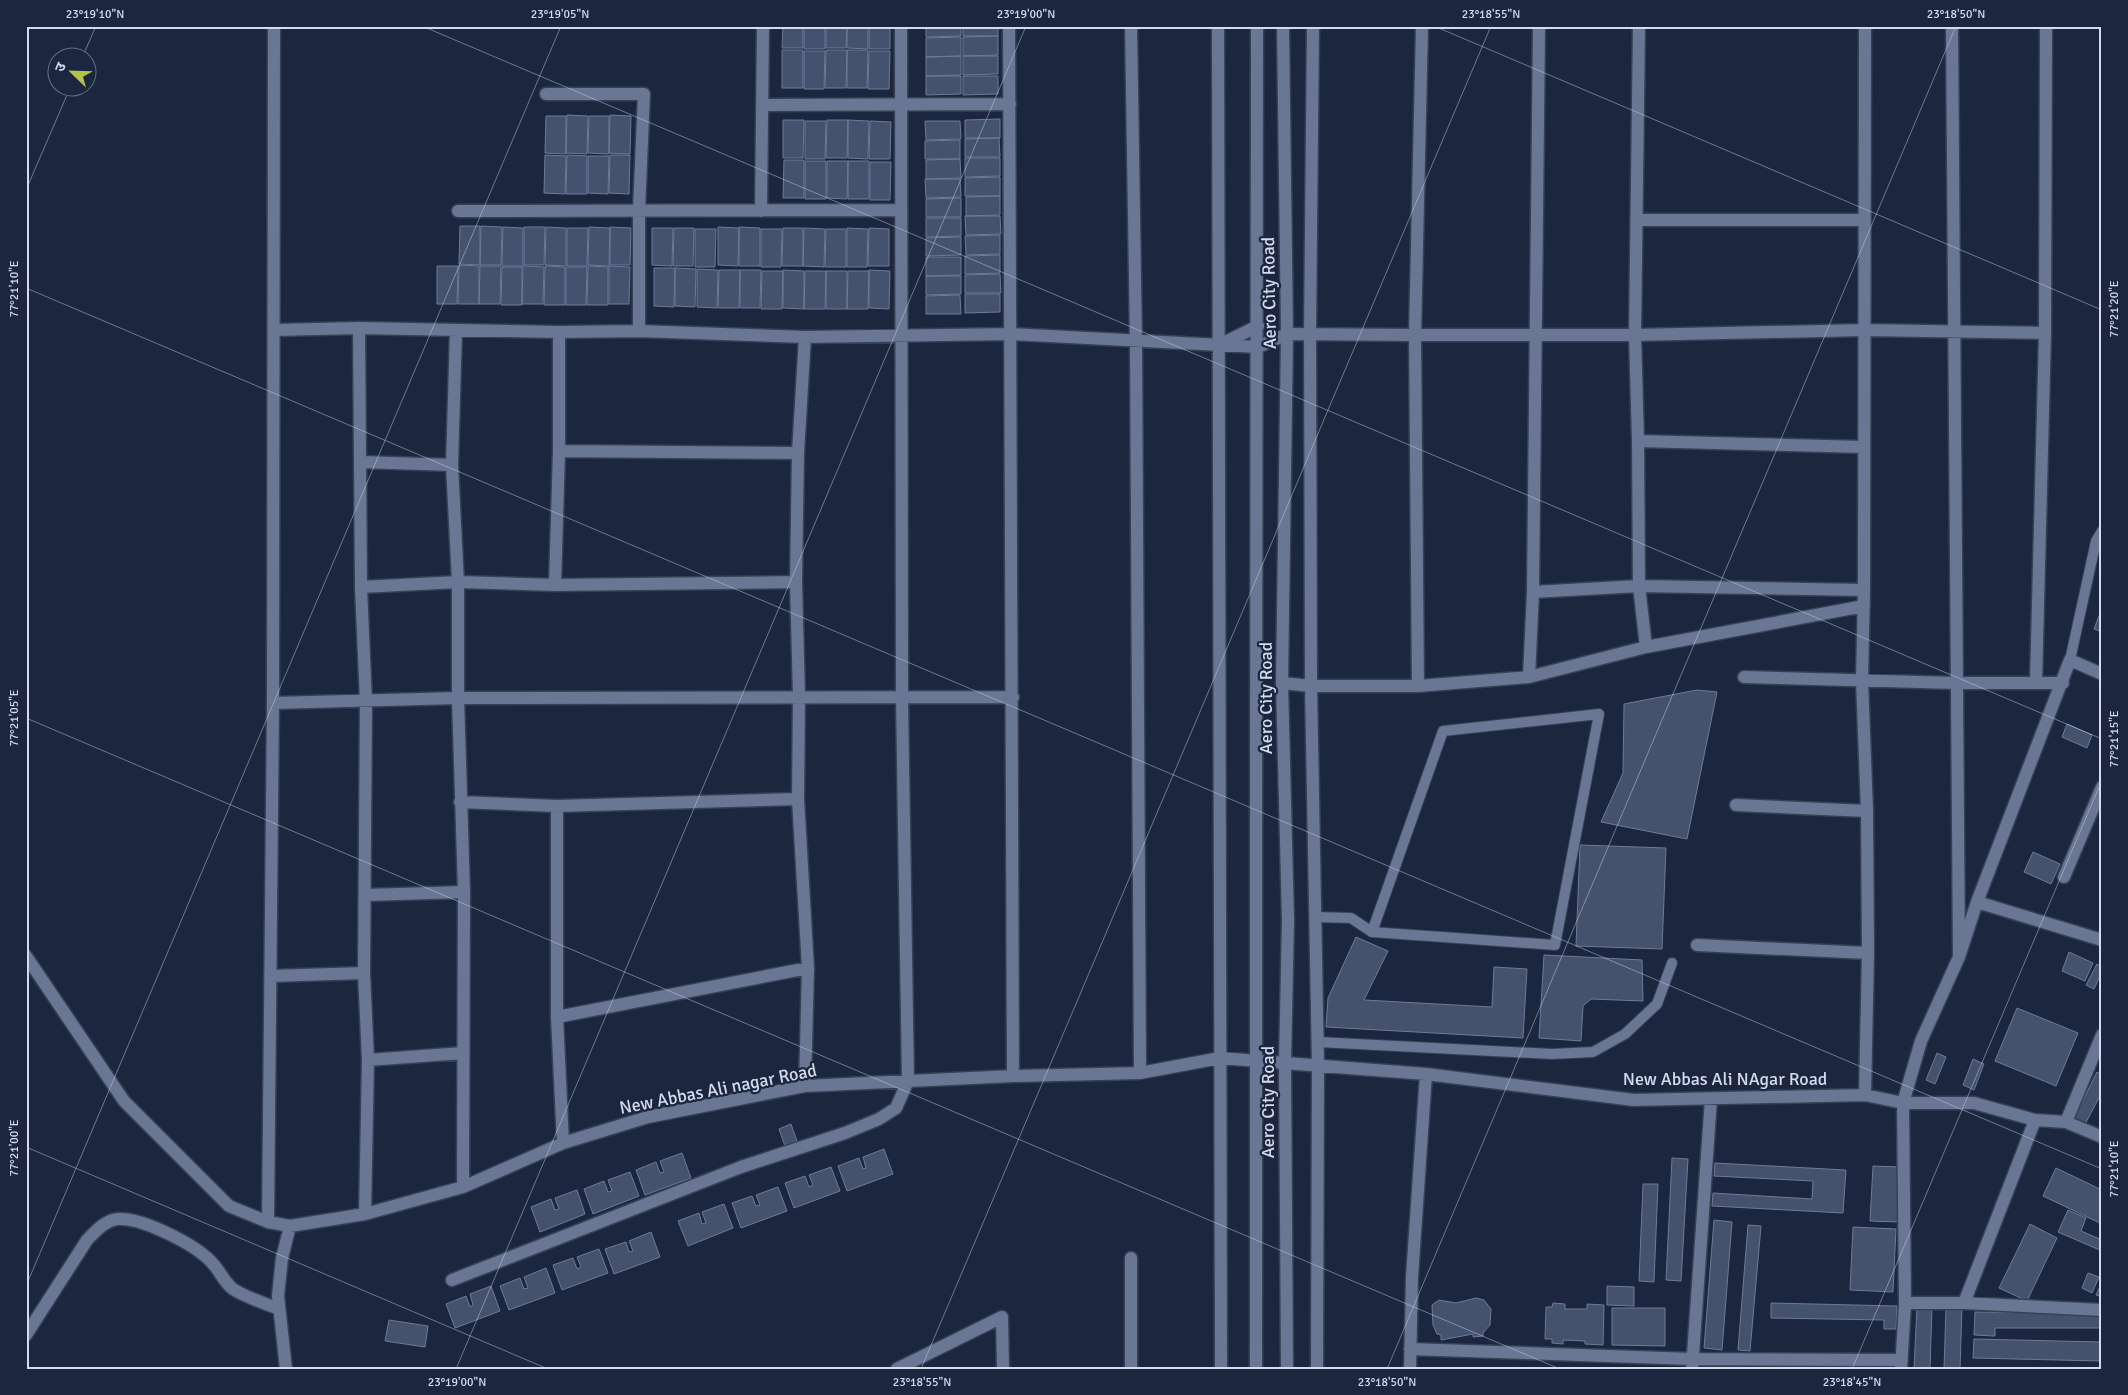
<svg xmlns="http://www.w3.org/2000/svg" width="2128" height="1395" viewBox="0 0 2128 1395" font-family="Signika,'Noto Sans Devanagari',sans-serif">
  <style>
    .building { fill: #45526e; stroke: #6d7b99 }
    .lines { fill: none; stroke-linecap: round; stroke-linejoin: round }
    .service-casing { stroke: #374055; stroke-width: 12 }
    .minor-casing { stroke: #374055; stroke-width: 15 }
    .tertiary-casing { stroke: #374055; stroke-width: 15 }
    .service { stroke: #697694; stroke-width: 10 }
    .minor { stroke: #697694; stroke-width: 12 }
    .tertiary { stroke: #697694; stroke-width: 12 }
    .ticks { fill: none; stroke: #d3dbec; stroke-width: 1; stroke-opacity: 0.45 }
    .labels { text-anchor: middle; stroke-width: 4.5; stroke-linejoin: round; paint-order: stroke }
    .street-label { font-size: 18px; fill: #d3dbec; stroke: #1c263f }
    .neatline { fill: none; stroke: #d3dbec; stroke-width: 2 }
    .ticks-label { font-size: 12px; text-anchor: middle; fill: #d3dbec }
  </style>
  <rect width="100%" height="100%" fill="#1c263f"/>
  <path class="building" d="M783 26H803V48H782Z
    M804 26H825V49H804Z
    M826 26H847L846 48H826Z
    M847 26H868V49L847 48Z
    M869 26H890V49H869Z
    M926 26H961V36L926 37Z
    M963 26H998V36H963Z
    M998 36V55L963 56V37Z
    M961 37V56L926 57V38Z
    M782 50H803V88H782Z
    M826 50H847L846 88H825Z
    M847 50H868L867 88H847Z
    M804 51H825L824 89H804Z
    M869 51H890L889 89H868Z
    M961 56V75L926 76V57Z
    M963 56H998V74L963 75Z
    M926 76H961V94L926 95Z
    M963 76H998V94L963 95Z
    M567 115 588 116 587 154 566 153Z
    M610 115 631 116 630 154 609 153Z
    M546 116H566V154L545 153Z
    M589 116H609V154L588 153Z
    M1000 119V138H965V120Z
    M783 120H804L803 158H783Z
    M827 120H848L847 158H826Z
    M848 120 869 121 868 159 848 158Z
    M805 121H826L825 159H805Z
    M870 121 891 122 890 159H869Z
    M925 121H960L961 139 926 140Z
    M999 138 1000 157H965V139Z
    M960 140V159H925V141Z
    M545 155 566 156 565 194 544 193Z
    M567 155 587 156V194H566Z
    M610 155H630L629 194 609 193Z
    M588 156H609L608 194 588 193Z
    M965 158H1000V176L965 177Z
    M960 159 961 178 926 179V160Z
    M784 160H804V198H783Z
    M805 161H826V199H805Z
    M827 161H848L847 199 827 198Z
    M848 161H869V199H848Z
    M870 162H891L890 200H870Z
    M1000 177V196H965V178Z
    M925 179H960L961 197 926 198Z
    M1000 196V215L966 216V197Z
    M961 198V217H926V199Z
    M965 216H1000L1001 234 966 235Z
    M926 218H961V236L926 237Z
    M460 226H480V265L459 264Z
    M481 226 502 227 501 265H480Z
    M503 227 523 228V266H502Z
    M524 227H545L544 265H524Z
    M546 227 566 228V266L545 265Z
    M589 227 610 228 609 266 588 265Z
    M610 227 631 228 630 265H610Z
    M718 227 739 228 738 266 718 265Z
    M739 227 760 228V266H739Z
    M567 228H588L587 266H567Z
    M652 228H673L672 266 652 265Z
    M674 228H694L693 266H673Z
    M783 228H803V266H782Z
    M804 228 825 229 824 267 803 266Z
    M847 228 868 229 867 267H847Z
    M869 228 889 229V266H868Z
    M695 229H716L715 267H695Z
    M761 229H782L781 267H761Z
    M826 229H846V267H825Z
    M1000 235V254L966 255 965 236Z
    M961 237V255L926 256V238Z
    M1000 255V273L965 274V256Z
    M926 257H961V275L926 276Z
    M459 265 479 266V304H458Z
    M437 266H458L457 304H437Z
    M480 266H501L500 304H479Z
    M523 266 544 267 543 304H522Z
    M545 266 565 267V305H544Z
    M588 266 608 267V305H587Z
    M609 266 630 267 629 304H609Z
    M502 267H522V305H501Z
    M566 267H587L586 305H566Z
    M654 268H675L674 307 654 306Z
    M675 268 696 269 695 307 675 306Z
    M697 269 718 270 717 308 697 307Z
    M719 270H740L739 308H718Z
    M740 270H761L760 308H740Z
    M783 270 804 271V309L783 308Z
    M869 270 890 271 889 309 869 308Z
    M762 271H783L782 309H761Z
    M805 271H826L825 309H804Z
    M826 271H847V309H826Z
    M848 271H869L868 309H847Z
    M1000 274 1001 293H965V275Z
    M926 276H961V294L926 295Z
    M965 294H1000V312L965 313Z
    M960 295 961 314H926V296Z
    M2102 608V632L2094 629Z
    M1697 690 1717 692 1687 839 1601 822 1623 773 1624 704Z
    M2067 724 2092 735 2087 748 2062 737Z
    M1580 845 1666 848 1662 949 1576 946Z
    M2033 852 2060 864 2051 884 2024 872Z
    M1356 937 1388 951 1364 1000 1492 1007 1494 967 1527 969 1523 1038 1326 1027 1328 998Z
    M2069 952 2093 963 2085 981 2062 971Z
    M1544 955 1642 960 1643 1001 1591 999 1583 1006 1581 1041 1539 1038Z
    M2097 964 2102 967V972L2094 989 2086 985Z
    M2017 1008 2078 1033 2056 1086 1995 1061Z
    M1937 1053 1946 1057 1935 1084 1926 1080Z
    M1973 1059 1984 1064 1974 1090 1963 1085Z
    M2097 1072 2102 1075V1092L2084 1126 2073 1120Z
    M791 1124 797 1141 785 1146 779 1129Z
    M884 1149 893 1174 847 1191 838 1166 859 1158 863 1169 866 1168 863 1157Z
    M682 1153 691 1178 645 1195 636 1170 656 1162 660 1173 664 1172 660 1161Z
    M1672 1158 1688 1159 1681 1281 1666 1280Z
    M1715 1163 1846 1170 1843 1213 1712 1206 1713 1193 1812 1199 1813 1181 1714 1176Z
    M1873 1166 1900 1167 1898 1222 1870 1221Z
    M831 1167 840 1191 794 1208 785 1183 805 1176 809 1187 813 1185 809 1175Z
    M2056 1168 2102 1190V1224L2043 1196Z
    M630 1172 639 1196 593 1214 584 1189 604 1181 608 1192 612 1191 608 1180Z
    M1643 1184H1658L1654 1282 1639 1281Z
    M778 1187 787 1211 741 1228 732 1203 752 1196 756 1206 760 1205 756 1195Z
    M577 1190 585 1214 540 1232 531 1207 551 1199 555 1210 559 1209 555 1198Z
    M724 1204 733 1228 688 1246 678 1221 699 1213 702 1224 706 1223 702 1212Z
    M2068 1210 2086 1218 2081 1231 2102 1240V1251L2058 1232Z
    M1714 1220 1732 1222 1722 1350 1704 1348Z
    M2030 1224 2057 1238 2027 1301 1999 1288Z
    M1748 1225 1761 1226 1750 1351 1738 1350Z
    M1853 1227 1896 1229 1893 1292 1850 1290Z
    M651 1232 660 1257 614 1274 605 1249 626 1242 629 1252 633 1251 629 1241Z
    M599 1249 608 1273 562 1290 553 1265 573 1258 577 1269 581 1267 577 1257Z
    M546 1268 555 1293 509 1310 500 1286 520 1278 524 1289 528 1288 524 1277Z
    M2088 1273 2099 1277 2092 1293 2082 1288Z
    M2102 1282V1297L2096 1295Z
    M491 1286 500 1311 455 1328 446 1304 466 1296 470 1307 473 1305 470 1294Z
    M1607 1286 1634 1287V1306L1607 1305Z
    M1476 1298 1484 1300 1491 1309 1490 1325 1483 1333V1336L1473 1337V1334L1441 1340V1335L1437 1334 1433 1325 1432 1305 1439 1300 1456 1303Z
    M1553 1303 1565 1304V1309H1587V1304L1604 1305 1603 1345 1585 1344V1341L1563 1340V1344L1552 1343V1339H1545L1546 1307H1552Z
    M1771 1303 1897 1306 1896 1329H1884V1320L1771 1318Z
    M1917 1307H1932L1930 1369H1914Z
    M1946 1307H1962L1960 1369H1944Z
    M1612 1308H1665V1346L1612 1345Z
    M1975 1312 2102 1313 2101 1328H1995V1336L1974 1335Z
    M389 1320 428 1326 425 1347 385 1341Z
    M1974 1339 2100 1342V1361L1973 1358Z
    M1878 1366 1894 1367 1893 1369H1878Z
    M1705 1368 1768 1369H1705Z"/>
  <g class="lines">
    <g class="service-casing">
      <path id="service" d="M2070 660 2096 541 2102 531
        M1316 917 1351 918 1372 932 1555 945 1599 714 1443 731 1372 932
        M1318 1042 1552 1054 1593 1052 1625 1034 1657 1004 1672 963"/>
    </g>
    <g class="minor-casing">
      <path id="minor" d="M1009 26 1013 1076
        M1131 26 1136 342 1140 1073
        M1218 26 1221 1369
        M1313 26 1310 334 1311 686 1318 1065 1317 1369
        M1639 26 1635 335 1638 441 1639 586 1646 647
        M1952 26 1959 957
        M546 94H644L639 210V331
        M763 105 1010 104
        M458 211 900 210
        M761 211 763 26
        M1638 220H1865
        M359 328 361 587 366 702 364 973 368 1060 365 1214
        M275 330 359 328 559 332 639 331 805 337 1011 334 1258 347 1287 334 1415 335H1635L1865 330 2045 333
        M456 330 452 465 458 582V698L464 892 463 1187
        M1638 441 1864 447
        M559 451 798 453
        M361 462 452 465
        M555 585 559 451V332
        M361 587 458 582 555 585 796 582
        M1533 592 1639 586 1864 590
        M1529 677 1533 592 1539 26
        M1744 677 1955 683H2063
        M2036 682 2045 333 2046 26
        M1282 683 1311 686H1418L1529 677 1646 647 1864 606
        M1418 686 1415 335 1422 26
        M273 703 458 698 1013 697
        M460 802 557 806 798 799
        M1736 805 1867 811
        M557 806V1017L563 1143
        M2064 877 2102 787
        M366 895 464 892
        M1977 902 2102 940
        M1697 945 1868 953
        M26 956 124 1101 229 1206 268 1222 290 1226 365 1214 463 1187 563 1143 648 1117 805 1086 1013 1076 1140 1073 1220 1058 1426 1074 1634 1100 1865 1095 1903 1103H1974L2035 1120 2066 1122 2102 1137
        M270 976 364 973
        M557 1017 808 968
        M368 1060 463 1053
        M805 1086 808 968 798 799 799 696 796 582 798 453 805 337
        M1865 1095 1868 953 1867 811 1862 680 1864 590 1865 26
        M2066 1122 2102 1035
        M268 1222 273 703 274 26
        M1131 1258V1369
        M452 1280 741 1167 845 1133 879 1119 896 1108 908 1081 902 698 901 26
        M1905 1303H1964L2102 1310
        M1964 1303 2035 1120
        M26 1335 87 1240C95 1232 105 1220 118 1219 142 1217 199 1246 214 1265 221 1273 224 1282 233 1289 247 1298 264 1303 279 1309
        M1410 1349 1692 1359 1902 1360
        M286 1369 278 1296 282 1258 290 1226
        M897 1369 1002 1317 1003 1369
        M1410 1369 1412 1277 1426 1074
        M1692 1369 1711 1099
        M1901 1369 1905 1303 1903 1103 1921 1041 1959 957 1977 902 2070 660 2102 674"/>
    </g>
    <g class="tertiary-casing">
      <path id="tertiary" d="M1283 26 1287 334 1282 683 1288 920 1285 1063 1287 1369
        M1217 346 1258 326
        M1256 1369C1253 921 1259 474 1257 26"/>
    </g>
    <use href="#service" class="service"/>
    <use href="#minor" class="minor"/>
    <use href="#tertiary" class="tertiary"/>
  </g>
  <path class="ticks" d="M422 26 2102 739M1434 26 2102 310M82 58 96 26M26 190 70 88M26 288 2102 1169M26 718 1560 1369M26 1147 548 1369M26 1286 561 26M456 1369 1026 26M921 1369 1491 26M1387 1369 1956 26M1852 1369 2102 780"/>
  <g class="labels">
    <g class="street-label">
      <text transform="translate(1269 293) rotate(-91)" y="6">Aero City Road</text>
      <text transform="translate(1266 698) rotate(-90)" y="6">Aero City Road</text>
      <text x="1725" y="1085">New Abbas Ali NAgar Road</text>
      <text transform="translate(718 1089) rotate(-11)" y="6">New Abbas Ali nagar Road</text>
      <text transform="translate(1268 1102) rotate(-90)" y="6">Aero City Road</text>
    </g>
  </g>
  <rect width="2128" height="1395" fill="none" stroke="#1c263f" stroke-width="55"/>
  <g transform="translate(72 72) rotate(293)"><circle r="24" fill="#1c263f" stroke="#656e84"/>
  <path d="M0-4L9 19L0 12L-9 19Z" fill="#b3c24b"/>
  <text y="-8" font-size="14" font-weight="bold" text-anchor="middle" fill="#d3dbec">उ</text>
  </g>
  <rect x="28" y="28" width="2072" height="1340" class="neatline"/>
  <g class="ticks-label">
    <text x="95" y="18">23°19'10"N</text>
    <text x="560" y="18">23°19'05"N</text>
    <text x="1026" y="18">23°19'00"N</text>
    <text x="1491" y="18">23°18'55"N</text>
    <text x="1956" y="18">23°18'50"N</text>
    <text transform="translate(14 289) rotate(-90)" y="4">77°21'10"E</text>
    <text transform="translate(2114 309) rotate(-90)" y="4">77°21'20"E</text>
    <text transform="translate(14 718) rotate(-90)" y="4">77°21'05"E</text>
    <text transform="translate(2114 739) rotate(-90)" y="4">77°21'15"E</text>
    <text transform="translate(14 1148) rotate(-90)" y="4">77°21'00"E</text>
    <text transform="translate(2114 1169) rotate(-90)" y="4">77°21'10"E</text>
    <text x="457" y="1386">23°19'00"N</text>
    <text x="922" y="1386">23°18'55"N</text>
    <text x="1387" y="1386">23°18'50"N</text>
    <text x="1852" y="1386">23°18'45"N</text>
  </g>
</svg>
